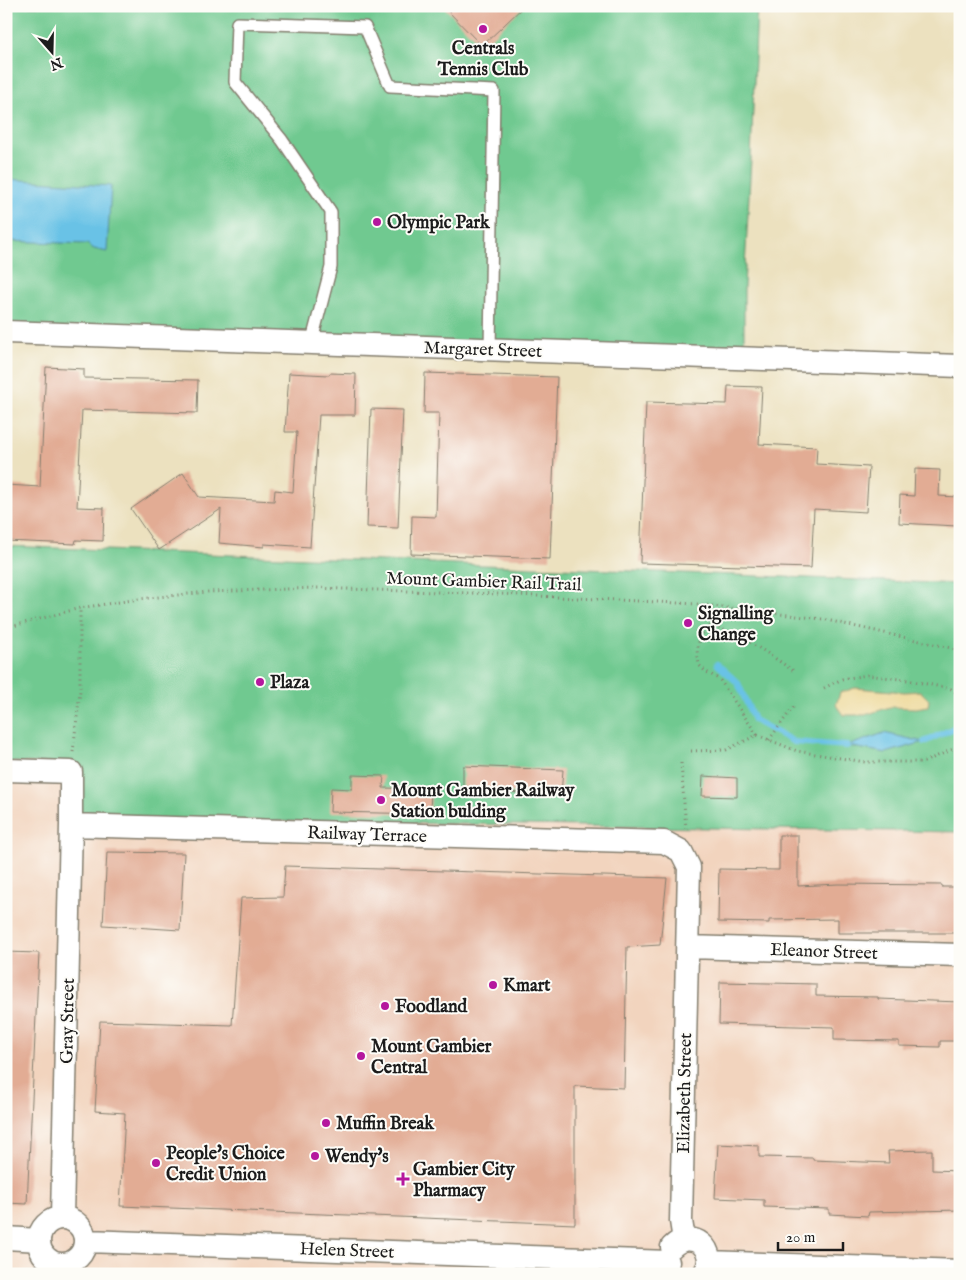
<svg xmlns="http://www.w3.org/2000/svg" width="966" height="1280" viewBox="0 0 966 1280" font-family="'IM FELL English',serif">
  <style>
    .built { fill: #f2d4be }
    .green { fill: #70c990; stroke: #467256 }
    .sand { fill: #eeda9e; stroke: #857b5d }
    .water { fill: #69c2e6; stroke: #426f81 }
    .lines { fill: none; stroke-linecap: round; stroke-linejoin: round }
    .stream { stroke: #69c2e6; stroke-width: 6 }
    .building { fill: #e2ac94 }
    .lane-casing { stroke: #847e6e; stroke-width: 14 }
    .street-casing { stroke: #847e6e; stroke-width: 25 }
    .path { stroke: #847e6e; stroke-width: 3; stroke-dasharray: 1 4; stroke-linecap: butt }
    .lane { stroke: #fff; stroke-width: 11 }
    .street { stroke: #fff; stroke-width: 22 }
    .poi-dot { fill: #b5179e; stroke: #fdfcf7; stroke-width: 2 }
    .labels { text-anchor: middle; stroke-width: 4; stroke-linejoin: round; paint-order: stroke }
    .poi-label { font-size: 18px; font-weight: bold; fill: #1c1c1c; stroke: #fdfcf7; text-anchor: start }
    .street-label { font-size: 18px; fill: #1c1c1c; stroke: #fdfcf7 }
  </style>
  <rect width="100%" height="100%" fill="#fdfcf7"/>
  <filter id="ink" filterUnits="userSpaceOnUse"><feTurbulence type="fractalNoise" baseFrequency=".02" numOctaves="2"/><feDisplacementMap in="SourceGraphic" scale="10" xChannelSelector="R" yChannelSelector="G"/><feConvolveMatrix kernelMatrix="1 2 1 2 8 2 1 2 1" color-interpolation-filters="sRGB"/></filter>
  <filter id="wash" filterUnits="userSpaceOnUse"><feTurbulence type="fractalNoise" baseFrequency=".0096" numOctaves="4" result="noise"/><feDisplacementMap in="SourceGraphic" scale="20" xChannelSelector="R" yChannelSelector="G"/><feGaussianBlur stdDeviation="1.12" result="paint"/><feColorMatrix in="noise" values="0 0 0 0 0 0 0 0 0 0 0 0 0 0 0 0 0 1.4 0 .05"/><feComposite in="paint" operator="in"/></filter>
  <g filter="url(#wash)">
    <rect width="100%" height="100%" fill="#ece1bf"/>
    <path class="built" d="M6 762 78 764 79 818 960 832V1274H6Z"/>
    <path class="green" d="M6 6H757L751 159 744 286V359L6 332Z
      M6 546 960 584V832L78 818V764L6 762Z"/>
    <path class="sand" d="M855 688 905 692 920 691 929 700 928 706 916 708 890 707 865 715H843L836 705 840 693Z"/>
    <path class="water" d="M6 179 111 186 107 252 94 249 87 244 6 241Z
      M884 733 924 742 886 753 847 746Z"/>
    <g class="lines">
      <path class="stream" d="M717 664 738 683 754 720 794 742 847 746
        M924 742 954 728 960 723"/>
    </g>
    <g id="blocks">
      <path class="building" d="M443 6H524L482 46Z
        M46 367 84 369V378L198 380 197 413 82 410 77 507 104 508 103 541 76 540 75 544 6 541V485L40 487Z
        M289 373 329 375 330 373 356 374 355 415H319L310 547 264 544V547L219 543 221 509 159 550 131 509 183 473 199 497 274 501 275 490 293 492 297 432H285Z
        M425 373 557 377 550 559 411 554 412 516 436 517 439 413H424Z
        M728 386 762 387 759 444 817 447 816 464 869 467 866 512 814 509 811 568 640 563 646 402 727 404Z
        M371 409 403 410 398 528 367 527Z
        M915 469 940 470 939 496 958 497 957 526 899 523 900 495 914 496Z
        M463 766 563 770 561 794 463 791Z
        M352 775 384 776 383 788 431 789 430 814 330 812 331 788 352 789Z
        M703 776 737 778V797L702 796Z
        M779 835H798V886L838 884 942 885V887H960V933H838V919L769 920V923L718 922 719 869 779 870Z
        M107 852 184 853 180 930 103 925Z
        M285 866 667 878 660 945 627 947 624 1088 575 1086V1224L120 1206 125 1113 95 1111 100 1021 232 1025 241 898 283 897Z
        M6 952 39 953 27 1204 6 1203Z
        M720 982 816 984V996L878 997V999L960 1002V1041H940V1047L899 1046V1041L834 1040V1027L719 1024Z
        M718 1144 759 1146V1157L813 1158V1160L889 1163 888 1151 932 1150V1170L960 1171V1210L869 1212 868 1216 829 1214V1209L764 1207V1200L715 1198Z"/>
    </g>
  </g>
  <g filter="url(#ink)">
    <use href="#blocks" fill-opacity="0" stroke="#847e6e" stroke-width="1"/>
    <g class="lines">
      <g class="lane-casing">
        <path id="lane" d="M311 344 331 267V212L282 140 235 82 237 23 365 27 390 86 494 91 490 350"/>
      </g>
      <g class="street-casing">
        <path id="street" d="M6 332 960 366
          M6 770 71 772V825L664 842 681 851 689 867 681 1221 684 1240
          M688 947 960 955
          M62 1217 71 825
          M39 1241a23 23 0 1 1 46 0a23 23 0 1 1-46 0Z
          M6 1238 39 1240
          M86 1241 668 1262
          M672 1247C692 1227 720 1250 704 1274
          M709 1262 960 1271"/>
      </g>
      <path class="path" d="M6 628 80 608 139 599 208 592 315 588 500 594 696 604 822 619 960 650
        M824 688 842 679 867 675 908 680 951 689 960 696
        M757 735 720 680 705 671 699 665 697 650 700 637 711 625 738 635 764 651 794 671
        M769 740 794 706
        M691 751 726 750 757 735 797 751 865 762H924L960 746
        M73 752 80 691V608
        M681 763 686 829"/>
      <use href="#lane" class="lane"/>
      <use href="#street" class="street"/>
    </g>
  </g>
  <g class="poi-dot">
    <circle cx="483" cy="29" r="5"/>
    <circle cx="377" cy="222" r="5"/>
    <circle cx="688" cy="623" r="5"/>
    <circle cx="260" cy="682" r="5"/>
    <circle cx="381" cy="800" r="5"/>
    <circle cx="493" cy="985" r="5"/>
    <circle cx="385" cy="1006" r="5"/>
    <circle cx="361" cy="1056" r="5"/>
    <circle cx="326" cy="1123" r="5"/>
    <circle cx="315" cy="1156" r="5"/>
    <circle cx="156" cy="1163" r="5"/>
    <path d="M400.5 1171.5h5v5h5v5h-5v5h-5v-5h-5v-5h5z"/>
  </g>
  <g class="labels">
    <g class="poi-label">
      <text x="483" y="54" text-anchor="middle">Centrals<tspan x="483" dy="21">Tennis Club</tspan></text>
      <text x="387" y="228">Olympic Park</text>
      <text x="698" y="619">Signalling<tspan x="698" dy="21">Change</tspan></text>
      <text x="270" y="688">Plaza</text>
      <text x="391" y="796">Mount Gambier Railway<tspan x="391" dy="21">Station bulding</tspan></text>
      <text x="503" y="991">Kmart</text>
      <text x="395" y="1012">Foodland</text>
      <text x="371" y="1052">Mount Gambier<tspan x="371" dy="21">Central</tspan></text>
      <text x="336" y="1129">Muffin Break</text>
      <text x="166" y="1159">People's Choice<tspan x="166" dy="21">Credit Union</tspan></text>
      <text x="325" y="1162">Wendy's</text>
      <text x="413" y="1175">Gambier City<tspan x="413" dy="21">Pharmacy</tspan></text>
    </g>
    <g class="street-label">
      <text transform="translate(483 349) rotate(2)" y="6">Margaret Street</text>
      <text transform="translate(484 581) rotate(2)" y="6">Mount Gambier Rail Trail</text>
      <text transform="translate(367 834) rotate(2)" y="6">Railway Terrace</text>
      <text transform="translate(824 951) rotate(2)" y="6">Eleanor Street</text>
      <text transform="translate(67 1021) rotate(-89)" y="6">Gray Street</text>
      <text transform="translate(684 1093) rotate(-89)" y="6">Elizabeth Street</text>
      <text transform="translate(347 1250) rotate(2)" y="6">Helen Street</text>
    </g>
  </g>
  <rect width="966" height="1280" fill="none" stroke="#fdfcf7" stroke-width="25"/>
  <g transform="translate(52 52) rotate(160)" stroke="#fdfcf7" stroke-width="4" paint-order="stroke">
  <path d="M0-4L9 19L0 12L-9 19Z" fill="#1c1c1c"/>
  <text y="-8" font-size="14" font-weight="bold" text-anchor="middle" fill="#1c1c1c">N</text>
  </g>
  <path d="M778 1242v8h65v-8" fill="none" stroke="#1c1c1c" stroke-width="2.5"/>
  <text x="786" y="1242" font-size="15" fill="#1c1c1c" stroke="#fdfcf7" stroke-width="4" paint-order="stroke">20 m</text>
</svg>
